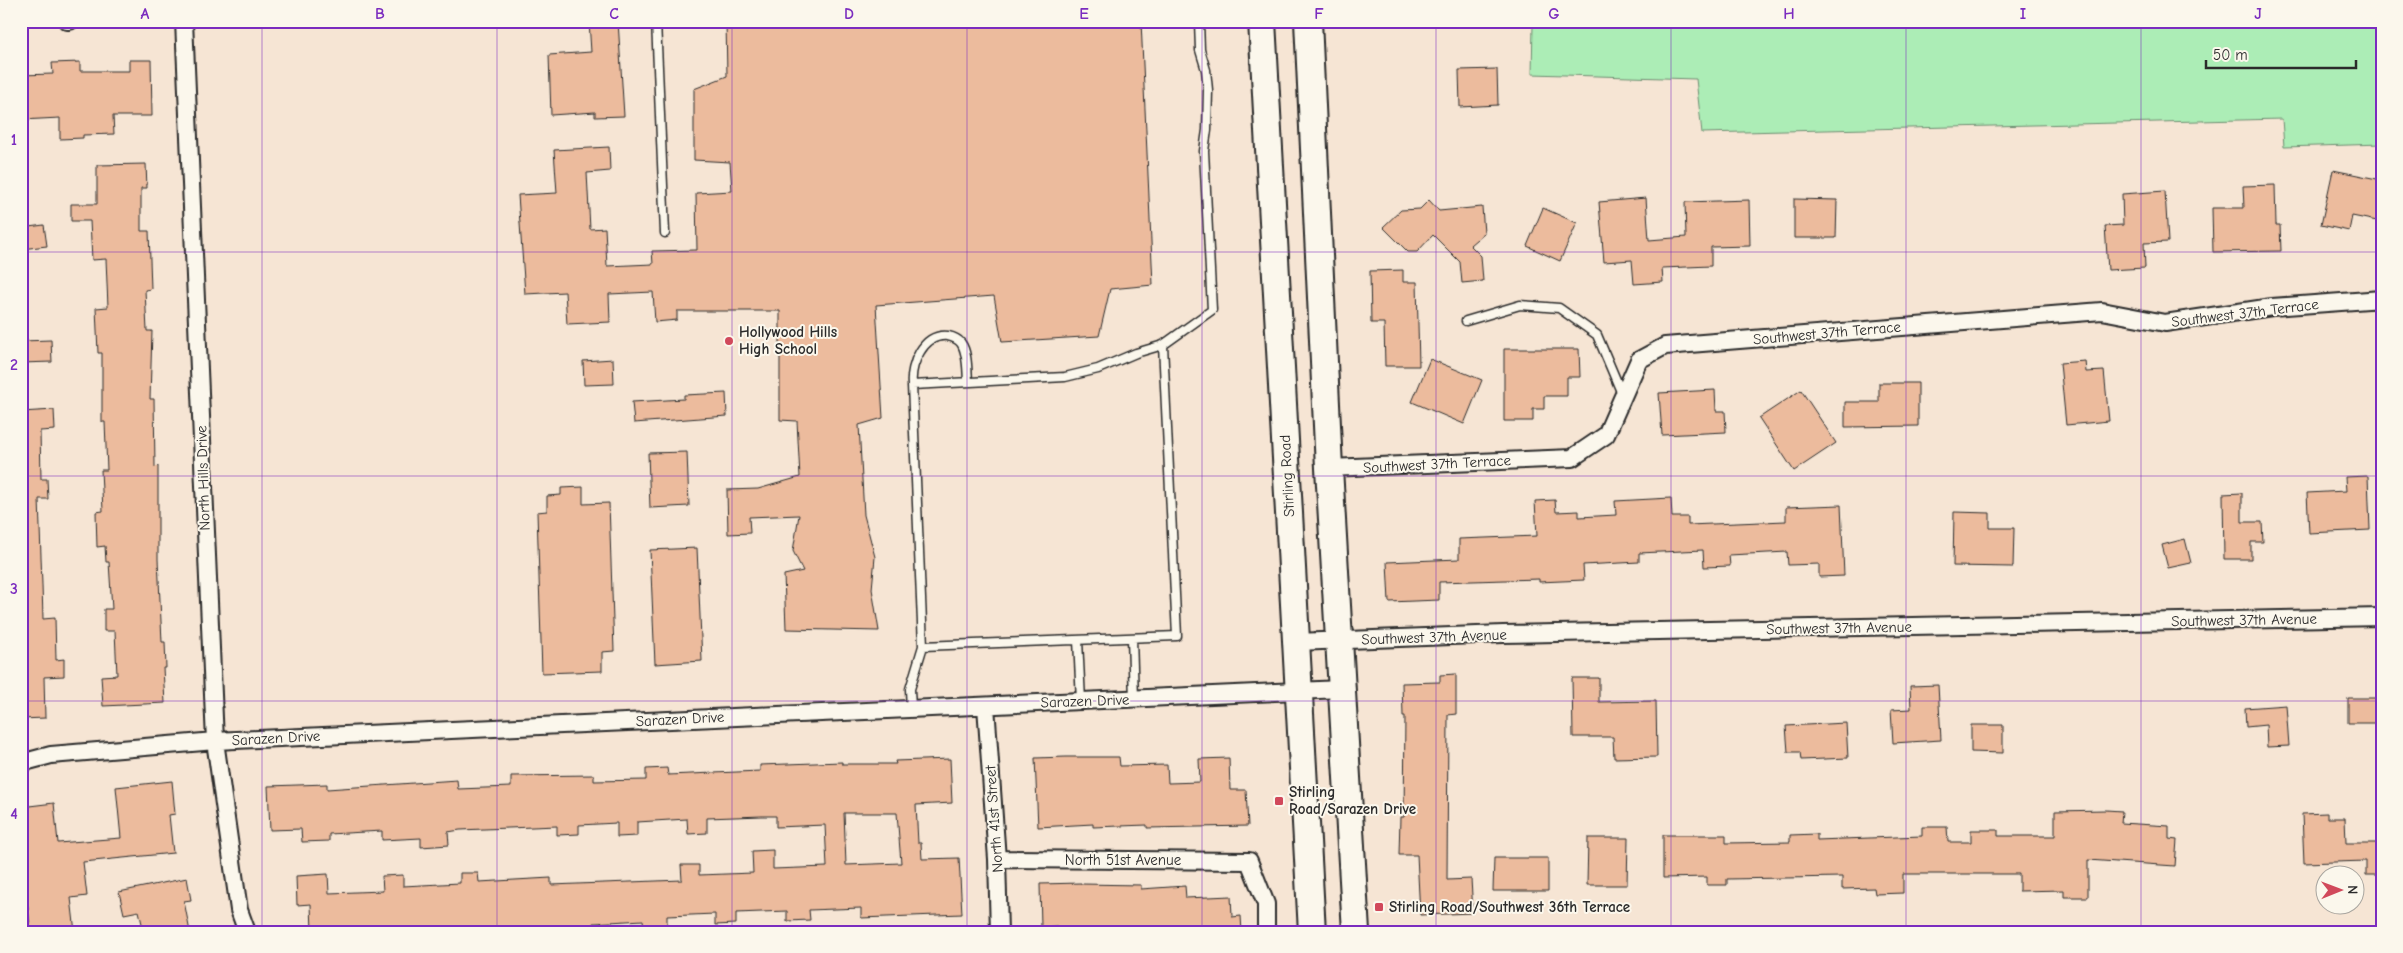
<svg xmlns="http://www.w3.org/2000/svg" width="2403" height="953" viewBox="0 0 2403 953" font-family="'Comic Neue',sans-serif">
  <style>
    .green { fill: #acedb6; stroke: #6c8c70 }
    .building { fill: #ecbb9d; stroke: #2b2b2b; fill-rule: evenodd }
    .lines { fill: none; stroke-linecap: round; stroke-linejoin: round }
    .lane-casing { stroke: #2b2b2b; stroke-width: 11 }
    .street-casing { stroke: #2b2b2b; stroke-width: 20 }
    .primary-casing { stroke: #2b2b2b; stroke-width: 30 }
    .lane { stroke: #fbf7ec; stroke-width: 8 }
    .street { stroke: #fbf7ec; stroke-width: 16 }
    .primary { stroke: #fbf7ec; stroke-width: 26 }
    .grid { fill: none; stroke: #7b2cbf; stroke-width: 1; stroke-opacity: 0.55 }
    .poi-dot { fill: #d1495b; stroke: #fbf7ec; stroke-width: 2 }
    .labels { text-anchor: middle; stroke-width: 4; stroke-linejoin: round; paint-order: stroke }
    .street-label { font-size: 15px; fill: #2b2b2b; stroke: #fbf7ec }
    .poi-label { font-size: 15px; font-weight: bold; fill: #2b2b2b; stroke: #fbf7ec; text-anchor: start }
    .neatline { fill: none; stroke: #7b2cbf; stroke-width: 2 }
    .grid-label { font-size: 16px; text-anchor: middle; font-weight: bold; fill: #7b2cbf }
  </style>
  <rect width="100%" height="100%" fill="#f6e5d4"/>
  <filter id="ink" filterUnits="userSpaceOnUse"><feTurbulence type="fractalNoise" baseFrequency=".02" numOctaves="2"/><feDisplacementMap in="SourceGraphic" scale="10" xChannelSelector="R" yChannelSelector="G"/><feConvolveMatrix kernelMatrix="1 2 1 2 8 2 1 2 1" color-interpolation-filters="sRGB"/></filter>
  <g filter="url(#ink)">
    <path class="green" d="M1451 21H2382V144L2284 147 2282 119 1702 133 1696 79 1532 74 1533 25 1451 24Z"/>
    <path class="building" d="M589 21H618L624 116 595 117V112L551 115 549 55 591 52Z
      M726 21H1141L1153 285 1110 289 1099 336 1002 342 994 296 876 305 883 418 859 425 864 515 875 557 872 589 879 631 786 629 784 575 803 571 793 551 799 515 749 517 750 533 728 534 727 490 758 489 800 477 797 421 780 420V311H677V320L655 322 653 292 609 294 610 322 567 324 565 292 525 294 518 195 557 193 554 150 609 147 610 171 587 173 590 229 605 228 607 266 653 264 652 251 697 250 696 193 732 191 730 162 694 160V89L727 76Z
      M129 60H151L152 116H113L114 134 83 135V138L60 139V118L21 120V75L53 74 52 63 80 62V71H129Z
      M1497 69 1498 105 1460 107 1459 70Z
      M146 164 147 188H141V231H149L151 289 145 290 147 331H152L150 399H154L155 467 158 466V559L162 642H165L166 668H163L165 703 103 706 101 676 117 675 115 631H104V609H112L109 562H106L105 546 97 547 96 512 103 511 101 470H107L105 422H102V353H98L96 308 108 307 106 259 92 260 90 221H71V204H97V165Z
      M2333 170 2382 180V200L2377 221 2352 216 2349 231 2321 225Z
      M2275 185 2276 225H2280L2281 251 2213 252 2212 208H2244L2243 186Z
      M2165 191 2168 242 2144 243 2145 268 2108 270 2105 226 2123 225 2122 194Z
      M1646 198 1649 240 1686 237 1685 202 1749 200 1750 246 1711 247V266L1662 268 1663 282 1634 284 1632 260 1604 262 1599 202Z
      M1794 199 1837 200 1836 238H1794Z
      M1429 200 1439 211 1482 207 1484 233 1470 245 1481 256 1483 281 1462 283 1460 262 1433 235 1417 252H1408L1383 227 1401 210 1420 209Z
      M1543 208 1577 223 1560 261 1527 246Z
      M44 225 47 246 21 249V228Z
      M1403 270V282H1417L1419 366H1385L1384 323H1371L1370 271Z
      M51 340 52 362 21 363V341Z
      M1504 349H1579L1580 377H1567V396H1544V409H1533V421H1504Z
      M613 359 614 384 584 385 583 361Z
      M1430 359 1482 380 1464 424 1412 402Z
      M2085 361 2086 372 2104 371 2109 421 2066 425 2060 363Z
      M1879 383H1918V426L1845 427V402H1879Z
      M1715 390 1716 411H1725L1726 432 1662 435 1659 393Z
      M1801 390 1836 443 1794 471 1759 418Z
      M726 393 727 416 634 423 632 402 684 399V395Z
      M54 410 55 430 40 431 41 479H47L48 499H39L42 585 43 619 55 618 56 660 64 659V676L44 677 45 718 21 719V412Z
      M687 452 689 506 650 508 648 453Z
      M2368 476 2370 530 2309 533 2307 493 2346 491 2345 477Z
      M583 487V504L609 503 614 651 602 652V671L542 673 537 512 547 511V496L561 495V488Z
      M2242 493V522H2262L2263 542H2251V559H2224L2223 494Z
      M1671 498 1672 517H1688V525L1786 521V507L1841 505 1844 576 1819 577V564L1788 565 1787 552 1729 555 1730 566 1704 567 1703 550 1639 553V562L1583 565 1584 580 1539 582V579L1439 582V600L1389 602 1387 562 1459 559V539L1537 536 1535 501 1555 500 1556 512 1579 511V517L1616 515 1615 501Z
      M1954 512 1990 513V528H2014L2013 567 1953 566Z
      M2185 539 2191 563 2168 568 2162 545Z
      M697 548 702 661 655 664 650 550Z
      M1456 674V714L1448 715 1447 880 1471 879 1473 913 1420 915 1417 855H1399L1400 817H1404L1405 716H1403L1402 683 1440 682V675Z
      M1572 678H1599V702L1656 701 1657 757 1614 758 1613 737H1573Z
      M1938 685 1941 740 1893 743 1891 710 1911 709 1910 686Z
      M2348 698H2381V723H2348Z
      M2286 705 2289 746 2267 747 2266 725 2246 727 2245 708Z
      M1846 723 1848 758 1801 760 1800 752H1788L1786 726Z
      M1971 725H2003V753L1971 752Z
      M1066 757H1119L1120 766 1167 765 1168 783 1200 782 1199 759 1229 758 1230 790H1246L1248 826 1147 828V825L1093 827V824L1038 827 1035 758Z
      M950 759 952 803 916 805 918 843H921L922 859 959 858 962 914 861 918V908L809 910 810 920 787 921V911L736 913V924L715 925V914L667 916V927L644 928 643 920 593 923V929L521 932H312L311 904 297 905 296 876 328 874 329 893 383 891 382 876 403 875V886L460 883V873H478L479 882 551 878V885L682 880 681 865H699V875L753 873 752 851 773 850V869L827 867 825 825 776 827V816H762L707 818V833L688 834 687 819 637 822V836L617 837V823L579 825V834L557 835V826L460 830 448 832 449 845 421 847V838L382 840V831L329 834V841L302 842 301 829 270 830 268 786 327 784V789L457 780 458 789 511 787V776L594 775V781L646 780V769L667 768 668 775 760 771V765L842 762V764H896L895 761ZM844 813H897L901 863 846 865Z
      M172 781 175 814 169 815 173 853 83 862 87 896 71 898 75 932H31L23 870H21V807L54 803 58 843 121 838 116 787Z
      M2106 810 2122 811 2121 823 2169 826V839L2177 840 2175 866 2088 860V897H2064V890L2019 891V874H1903V893L1875 894 1874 888 1842 889V877L1727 879V885H1707V877L1663 878V835H1726V843L1790 842V835L1817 834V840L1922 836V827H1947L1948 842H1971V830H1998V836H2055V811Z
      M2327 813V818H2345L2346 843H2382V875H2366V861L2304 863 2302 814Z
      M1588 838H1628L1627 885H1587Z
      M1494 858H1548V891H1493Z
      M187 878 191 900 184 901 190 932H144L139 911 124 914 119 892Z
      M1081 883V884L1141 885V889L1185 886 1186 898 1231 896 1232 917 1241 916 1242 932H1057V926L1041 927 1040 884Z"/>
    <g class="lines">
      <g class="lane-casing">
        <path id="lane" d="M656 21 665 233
          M1466 321 1520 305 1559 308 1597 335 1622 394
          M1163 345 1177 636 923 646 912 385 1065 377 1098 369 1136 353Z
          M1163 345 1212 310 1204 151 1207 130 1208 90 1206 70 1200 50 1199 21
          M912 385C910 365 923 333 948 336 953 337 958 339 961 343 968 353 967 370 968 381
          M1132 638 1134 699
          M1078 640 1081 701
          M911 709 910 689 923 646"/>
      </g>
      <g class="street-casing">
        <path id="street" d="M67 21H70
          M184 21 215 741 239 910 247 932
          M1329 468 1572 458 1606 435 1639 360 1665 346 2102 311 2165 323 2272 307 2382 299
          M1296 642 1503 634 2382 617
          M986 706 997 859 999 932
          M21 763 51 755 215 741 1341 689
          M997 859 1249 861 1266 904V932"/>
      </g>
      <g class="primary-casing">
        <path id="primary" d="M1262 21 1312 932
          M1308 21 1329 468 1356 932"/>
      </g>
      <use href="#lane" class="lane"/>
      <use href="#street" class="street"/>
      <use href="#primary" class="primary"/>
    </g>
  </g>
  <path class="grid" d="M262 21V932M497 21V932M732 21V932M967 21V932M1202 21V932M1436 21V932M1671 21V932M1906 21V932M2141 21V932M21 252H2382M21 476H2382M21 701H2382"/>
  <g class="poi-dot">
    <circle cx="729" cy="341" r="5"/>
    <rect x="1274" y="796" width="10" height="10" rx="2.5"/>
    <rect x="1374" y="902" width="10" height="10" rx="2.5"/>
  </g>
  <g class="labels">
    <g class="street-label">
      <text transform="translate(2245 313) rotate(-7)" y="5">Southwest 37th Terrace</text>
      <text transform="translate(1827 333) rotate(-5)" y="5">Southwest 37th Terrace</text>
      <text transform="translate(1437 464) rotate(-3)" y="5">Southwest 37th Terrace</text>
      <text transform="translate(1287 476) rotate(-93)" y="5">Stirling Road</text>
      <text transform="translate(203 478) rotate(-92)" y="5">North Hills Drive</text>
      <text transform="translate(2244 620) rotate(-1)" y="5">Southwest 37th Avenue</text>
      <text transform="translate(1839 628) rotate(-1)" y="5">Southwest 37th Avenue</text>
      <text transform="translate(1434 637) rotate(-2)" y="5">Southwest 37th Avenue</text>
      <text transform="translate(1085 701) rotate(-2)" y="5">Sarazen Drive</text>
      <text transform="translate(680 719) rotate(-3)" y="5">Sarazen Drive</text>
      <text transform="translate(276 738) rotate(-3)" y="5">Sarazen Drive</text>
      <text transform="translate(994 819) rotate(-94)" y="5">North 41st Street</text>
      <text x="1123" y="865">North 51st Avenue</text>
    </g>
    <g class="poi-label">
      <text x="739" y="337">Hollywood Hills<tspan x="739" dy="17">High School</tspan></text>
      <text x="1289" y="797">Stirling<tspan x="1289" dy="17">Road/Sarazen Drive</tspan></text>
      <text x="1389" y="912">Stirling Road/Southwest 36th Terrace</text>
    </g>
  </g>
  <rect width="2403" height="953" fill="none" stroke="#fbf7ec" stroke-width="55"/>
  <g transform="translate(2340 890) rotate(89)"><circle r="24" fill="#fbf7ec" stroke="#a8a59f"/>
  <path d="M0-4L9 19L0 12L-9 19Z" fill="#d1495b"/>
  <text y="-8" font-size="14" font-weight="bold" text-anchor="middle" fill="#2b2b2b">N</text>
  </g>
  <path d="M2206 60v8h150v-8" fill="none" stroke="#2b2b2b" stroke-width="2.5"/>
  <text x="2213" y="60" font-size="15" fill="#2b2b2b" stroke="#fbf7ec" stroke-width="4" paint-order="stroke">50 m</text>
  <rect x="28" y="28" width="2348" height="898" class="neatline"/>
  <g class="grid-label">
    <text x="145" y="19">A</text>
    <text x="380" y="19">B</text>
    <text x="614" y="19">C</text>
    <text x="849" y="19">D</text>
    <text x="1084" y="19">E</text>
    <text x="1319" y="19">F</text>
    <text x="1554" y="19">G</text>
    <text x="1789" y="19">H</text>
    <text x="2023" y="19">I</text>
    <text x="2258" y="19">J</text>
    <text x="14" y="145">1</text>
    <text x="14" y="370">2</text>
    <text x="14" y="594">3</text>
    <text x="14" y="819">4</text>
  </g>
</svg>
